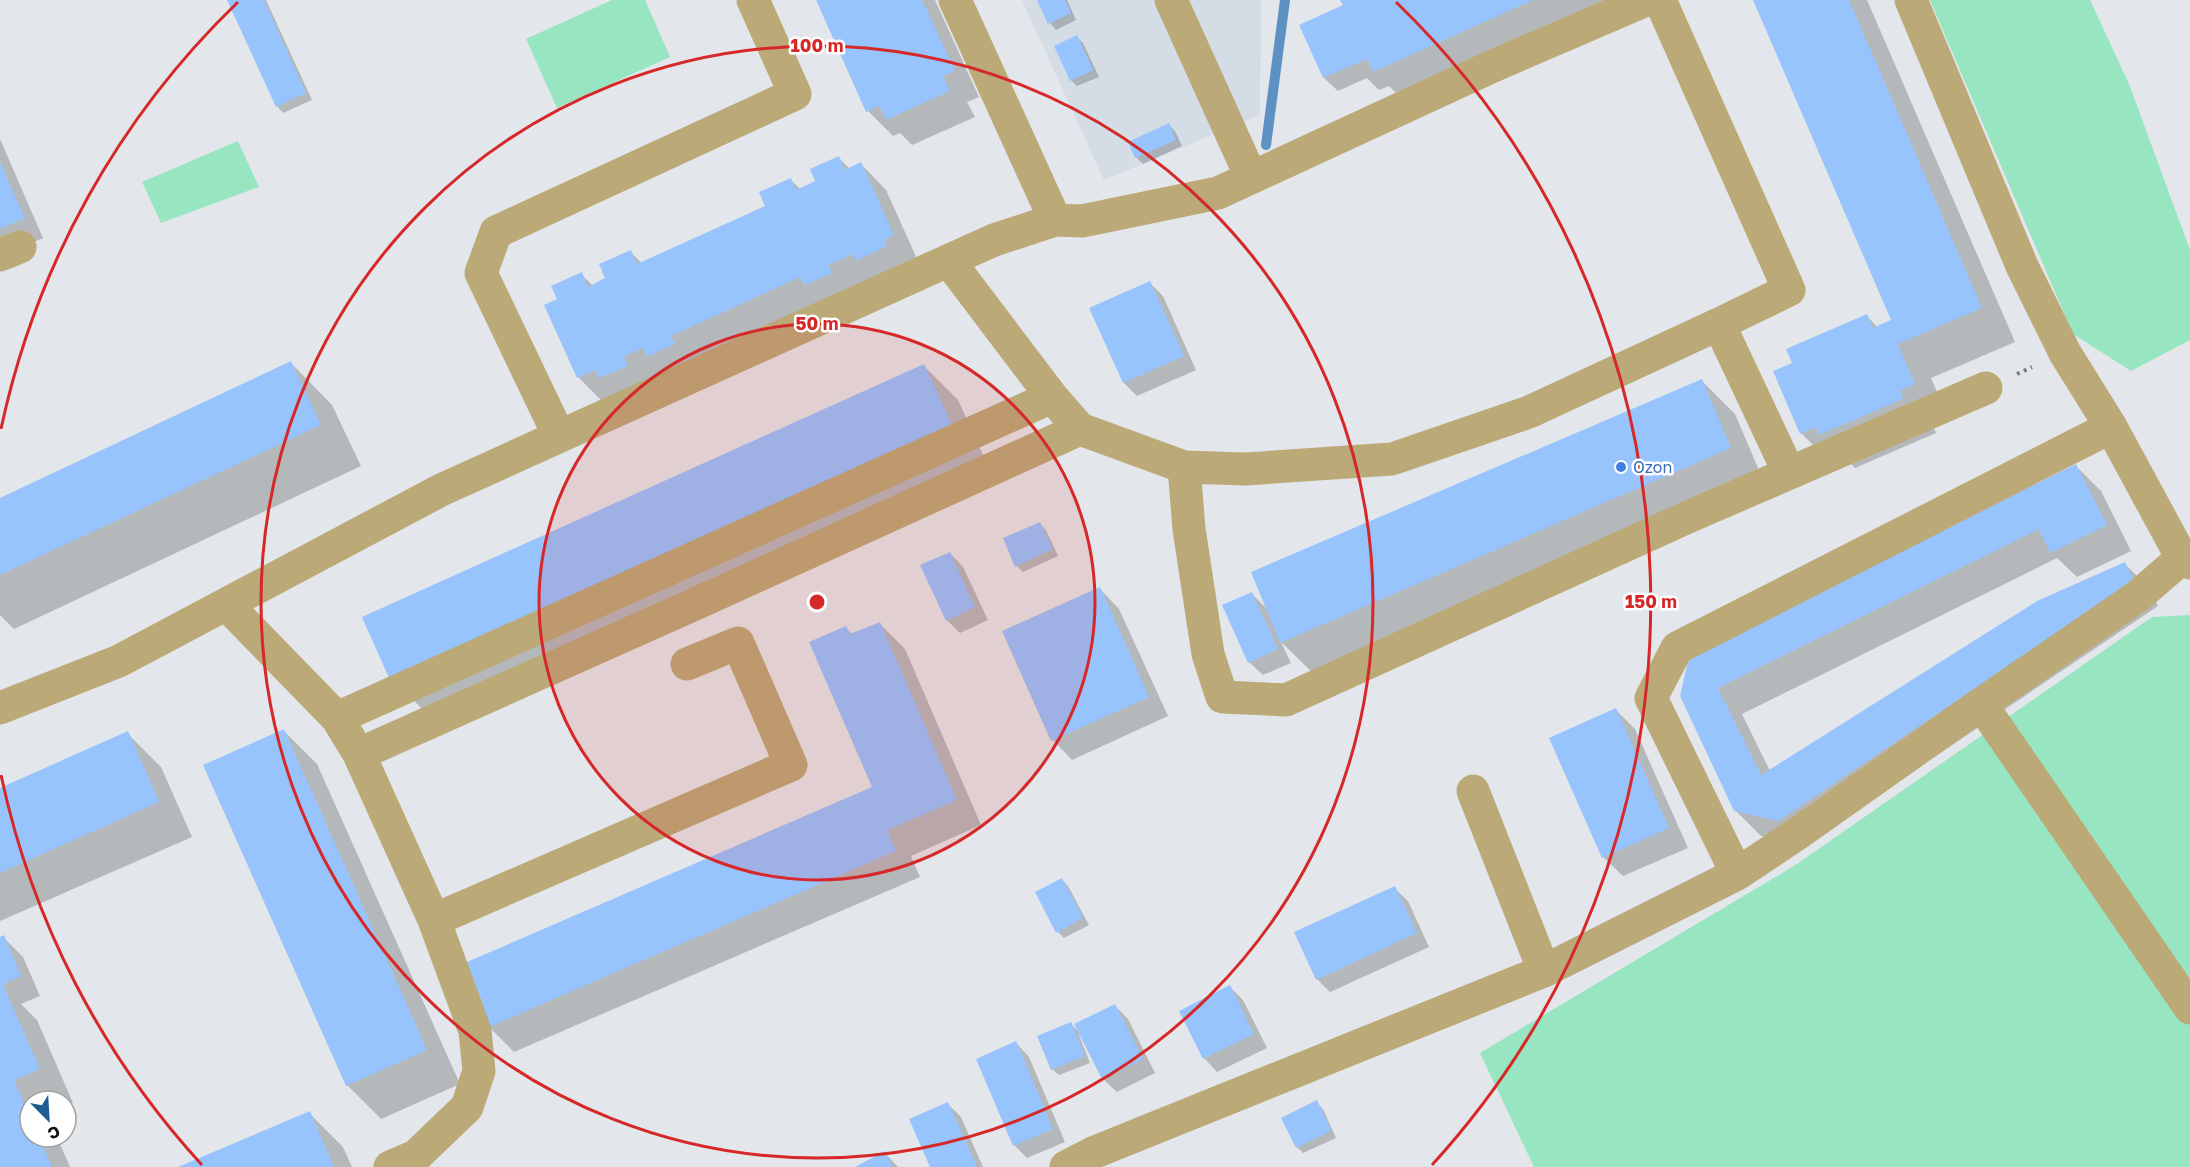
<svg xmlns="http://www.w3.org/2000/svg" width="2190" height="1167" viewBox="0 0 2190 1167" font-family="'Golos Text',sans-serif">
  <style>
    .built { fill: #d4dce6 }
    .green { fill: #97e6c1 }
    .shadow { fill: #0003 }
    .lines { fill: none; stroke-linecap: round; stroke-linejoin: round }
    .stream { stroke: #5d90c3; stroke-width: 10 }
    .building { fill: #98c4fe }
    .path { stroke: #7c7e81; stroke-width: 4; stroke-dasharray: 3 4.5; stroke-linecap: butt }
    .minor { stroke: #bba977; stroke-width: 33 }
    .ring { fill: none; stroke: #d62828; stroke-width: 3 }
    .shop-dot { fill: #3f7fe0; stroke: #fff; stroke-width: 2 }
    .labels { text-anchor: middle; stroke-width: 5; stroke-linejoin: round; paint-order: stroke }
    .shop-label { font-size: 16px; fill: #366cbe; stroke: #fff; text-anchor: start }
    .centre { fill: #d62828; stroke: #fff; stroke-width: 3 }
    .ring-label { font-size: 18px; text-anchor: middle; font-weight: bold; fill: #d62828; stroke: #fff; stroke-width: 5; stroke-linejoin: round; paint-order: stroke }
  </style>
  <rect width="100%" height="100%" fill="#e3e6ea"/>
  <path class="built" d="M1022 0H1261L1260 115 1104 180Z"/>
  <path class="green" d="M612 0H645L670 57 557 108 526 39Z
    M1930 0H2090L2129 84 2190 250V340L2131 371 2073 334Z
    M238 141 259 187 161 223 142 182Z
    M2190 615V1167H1534L1480 1053 1794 866 2152 617Z"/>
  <path class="shadow" d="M229 0H266L312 100 283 113 277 106Z
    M817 0H935L979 97 967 102 975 117 912 145 900 133 893 136 868 111Z
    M1039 0H1067L1076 20 1056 30 1050 23Z
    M1342 0H1614L1399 96 1389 86 1379 90 1367 78 1338 91 1324 78 1301 26 1345 6Z
    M1754 0H1867L2015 342 1931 378 1948 418 1933 425 1936 433 1855 468 1848 461 1835 467 1801 433 1794 364 1867 316 1878 328 1893 321Z
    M1077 37 1083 43 1099 77 1077 86 1071 80Z
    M1169 125 1175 131 1182 146 1143 164 1136 157Z
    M0 139 43 238 0 257Z
    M839 158 850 169 861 164 886 190 918 261 604 403 578 377 559 300 581 274 593 286 607 279 630 252 642 263 767 207 791 180 801 190 817 182Z
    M1150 283 1163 296 1196 370 1137 396 1124 383 1091 309Z
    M291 363 332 405 361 466 14 629 0 615V499Z
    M924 366 958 400 985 459 424 711 391 677Z
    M1702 381 1735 414 1764 482 1316 676 1281 642 1291 663 1263 675 1249 662 1252 594 1268 610Z
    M2076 466 2101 491 2131 551 2077 577 2057 558 1742 714 1770 771 2125 564 2150 589 2158 606 1804 845 1761 836 1735 810 1681 696Z
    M1040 524 1046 530 1058 556 1023 572 1017 566Z
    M950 553 963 567 988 620 960 633 947 620Z
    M1100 589 1119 609 1168 716 1072 760 1053 740Z
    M879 623 905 649 981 825 911 856 920 877 514 1052 489 1027 874 788 846 628 853 635Z
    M1616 710 1635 729 1688 848 1623 876 1603 857Z
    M283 730 317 764 460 1084 381 1119 347 1085Z
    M127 733 161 767 192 837 0 921V789Z
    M1061 879 1068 886 1089 925 1064 938 1058 932Z
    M1394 888 1408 901 1429 947 1330 992 1317 979Z
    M3 937 23 957 40 996 21 1004 37 1020 73 1103 66 1106V1101H30V1137H57L70 1167H0V938Z
    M1230 987 1243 1000 1267 1048 1217 1072 1204 1058Z
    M1114 1005 1128 1019 1155 1073 1117 1092 1103 1079 1081 1034 1079 1035 1090 1063 1059 1075 1052 1069 1071 1024 1080 1033Z
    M1016 1043 1029 1057 1065 1142 1027 1158 1014 1145Z
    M1316 1102 1323 1109 1336 1138 1303 1153 1297 1147Z
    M948 1104 961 1117 983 1167H932Z
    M309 1113 343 1147 352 1167H181Z
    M885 1153 898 1167H858Z"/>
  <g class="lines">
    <path class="stream" d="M1266 145 1285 0"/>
  </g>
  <path class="building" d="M227 0H264L306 93 276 107Z
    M816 0H922L955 71 943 76 950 91 886 120 879 106 866 112Z
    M1037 0H1065L1071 13 1048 24Z
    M1340 0H1533L1373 72 1367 59 1323 78 1299 25 1343 5Z
    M1753 0H1849L1982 308 1898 344 1915 384 1900 391 1903 399 1819 435 1816 427 1800 434 1773 371 1792 363 1786 349 1867 314 1873 328 1891 320Z
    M1077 35 1093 70 1070 81 1054 46Z
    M1169 123 1176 140 1135 158 1128 142Z
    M839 156 845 170 861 162 894 235 884 240 887 246 856 261 853 254 828 265 832 273 804 285 800 277 671 336 675 344 647 357 643 348 624 357 628 366 599 378 595 370 577 378 544 305 557 299 551 286 582 272 588 287 605 278 599 264 631 250 637 264 765 206 759 192 791 178 796 190 815 181 810 169Z
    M0 162 25 218 0 229Z
    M1150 281 1184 356 1123 383 1089 308Z
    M291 361 321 425 0 575V498Z
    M924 364 952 425 389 678 362 617Z
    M1702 379 1731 448 1280 643 1251 572Z
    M2076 464 2107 525 2050 553 2039 529 1718 688 1761 775 2037 601 2125 562 2134 581 1778 821 1734 811 1680 696 1689 656Z
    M1040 522 1053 549 1015 567 1003 538Z
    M950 552 975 607 946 621 920 565Z
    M1100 587 1149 697 1051 741 1002 631Z
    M1252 592 1278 649 1248 663 1222 605Z
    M880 622 957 800 887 830 896 851 487 1028 460 965 872 787 809 642 846 626 850 634Z
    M1616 708 1669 828 1602 858 1549 738Z
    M284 729 427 1050 346 1086 203 765Z
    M128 731 159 802 0 873V788Z
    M1062 878 1083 918 1056 933 1035 892Z
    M1395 886 1417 933 1316 980 1294 932Z
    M4 935 21 976 3 984 40 1069 14 1080 30 1117V1137H39L52 1167H0V937Z
    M1230 985 1254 1034 1203 1059 1179 1011Z
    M1115 1004 1143 1059 1102 1079 1074 1024Z
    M1071 1022 1085 1056 1051 1070 1037 1036Z
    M1016 1041 1053 1129 1013 1146 976 1059Z
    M1317 1100 1331 1131 1296 1148 1281 1118Z
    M948 1102 977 1167H930L909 1119Z
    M310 1111 334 1167H178Z
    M885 1151 893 1167H855Z"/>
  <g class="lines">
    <path class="path" d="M2017 374 2032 367"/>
    <path class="minor" d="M955 0 1055 220
      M1171 0 1251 177
      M1660 0 1789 290 1719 324 1789 473
      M1911 0 2022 266 2065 353 2111 427 2182 558 2190 563
      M0 255 20 247
      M949 261 1052 397 1080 429 1184 467 1245 469 1392 459 1529 412 1719 324
      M559 436 481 273 496 232 795 94 753 0
      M1184 467 1189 529 1208 654 1222 697 1286 700 1688 517 1986 388
      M226 604 337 718 359 754 434 920 791 765 738 643 687 664
      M1981 704 2190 1008
      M0 708 119 661 441 490 994 240 1055 220 1082 221 1218 193 1493 66 1646 0
      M337 718 1052 397
      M359 754 704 600 1080 429
      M1473 791 1544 971
      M1737 874 1651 698 1677 648 2111 427
      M390 1167 416 1156 467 1107 479 1071 475 1031 434 920
      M1066 1167 1095 1152 1544 971 1737 874 1797 834 1981 704 2138 596 2182 558"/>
  </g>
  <circle cx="817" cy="602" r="278" fill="#d62828" fill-opacity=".12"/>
  <g class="ring">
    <circle cx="817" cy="602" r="278"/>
    <circle cx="817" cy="602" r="556"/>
    <path d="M202 1165A834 834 0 0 1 1 775M1 429A834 834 0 0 1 238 2M1396 2A834 834 0 0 1 1432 1165"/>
  </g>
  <circle class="shop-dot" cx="1621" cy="467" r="6"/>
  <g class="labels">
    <g class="shop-label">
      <text x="1633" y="473">Ozon</text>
    </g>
  </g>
  <circle cx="817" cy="602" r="9" class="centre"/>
  <g class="ring-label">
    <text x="817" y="52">100 m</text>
    <text x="817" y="330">50 m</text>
    <text x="1651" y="608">150 m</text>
  </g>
  <g transform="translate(48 1119) rotate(156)"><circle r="28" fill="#ffffff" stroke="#9fa0a0" stroke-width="1.5"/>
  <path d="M0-4.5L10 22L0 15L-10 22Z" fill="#1e5d93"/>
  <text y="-9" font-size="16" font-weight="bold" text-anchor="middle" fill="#101112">С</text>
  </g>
</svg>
